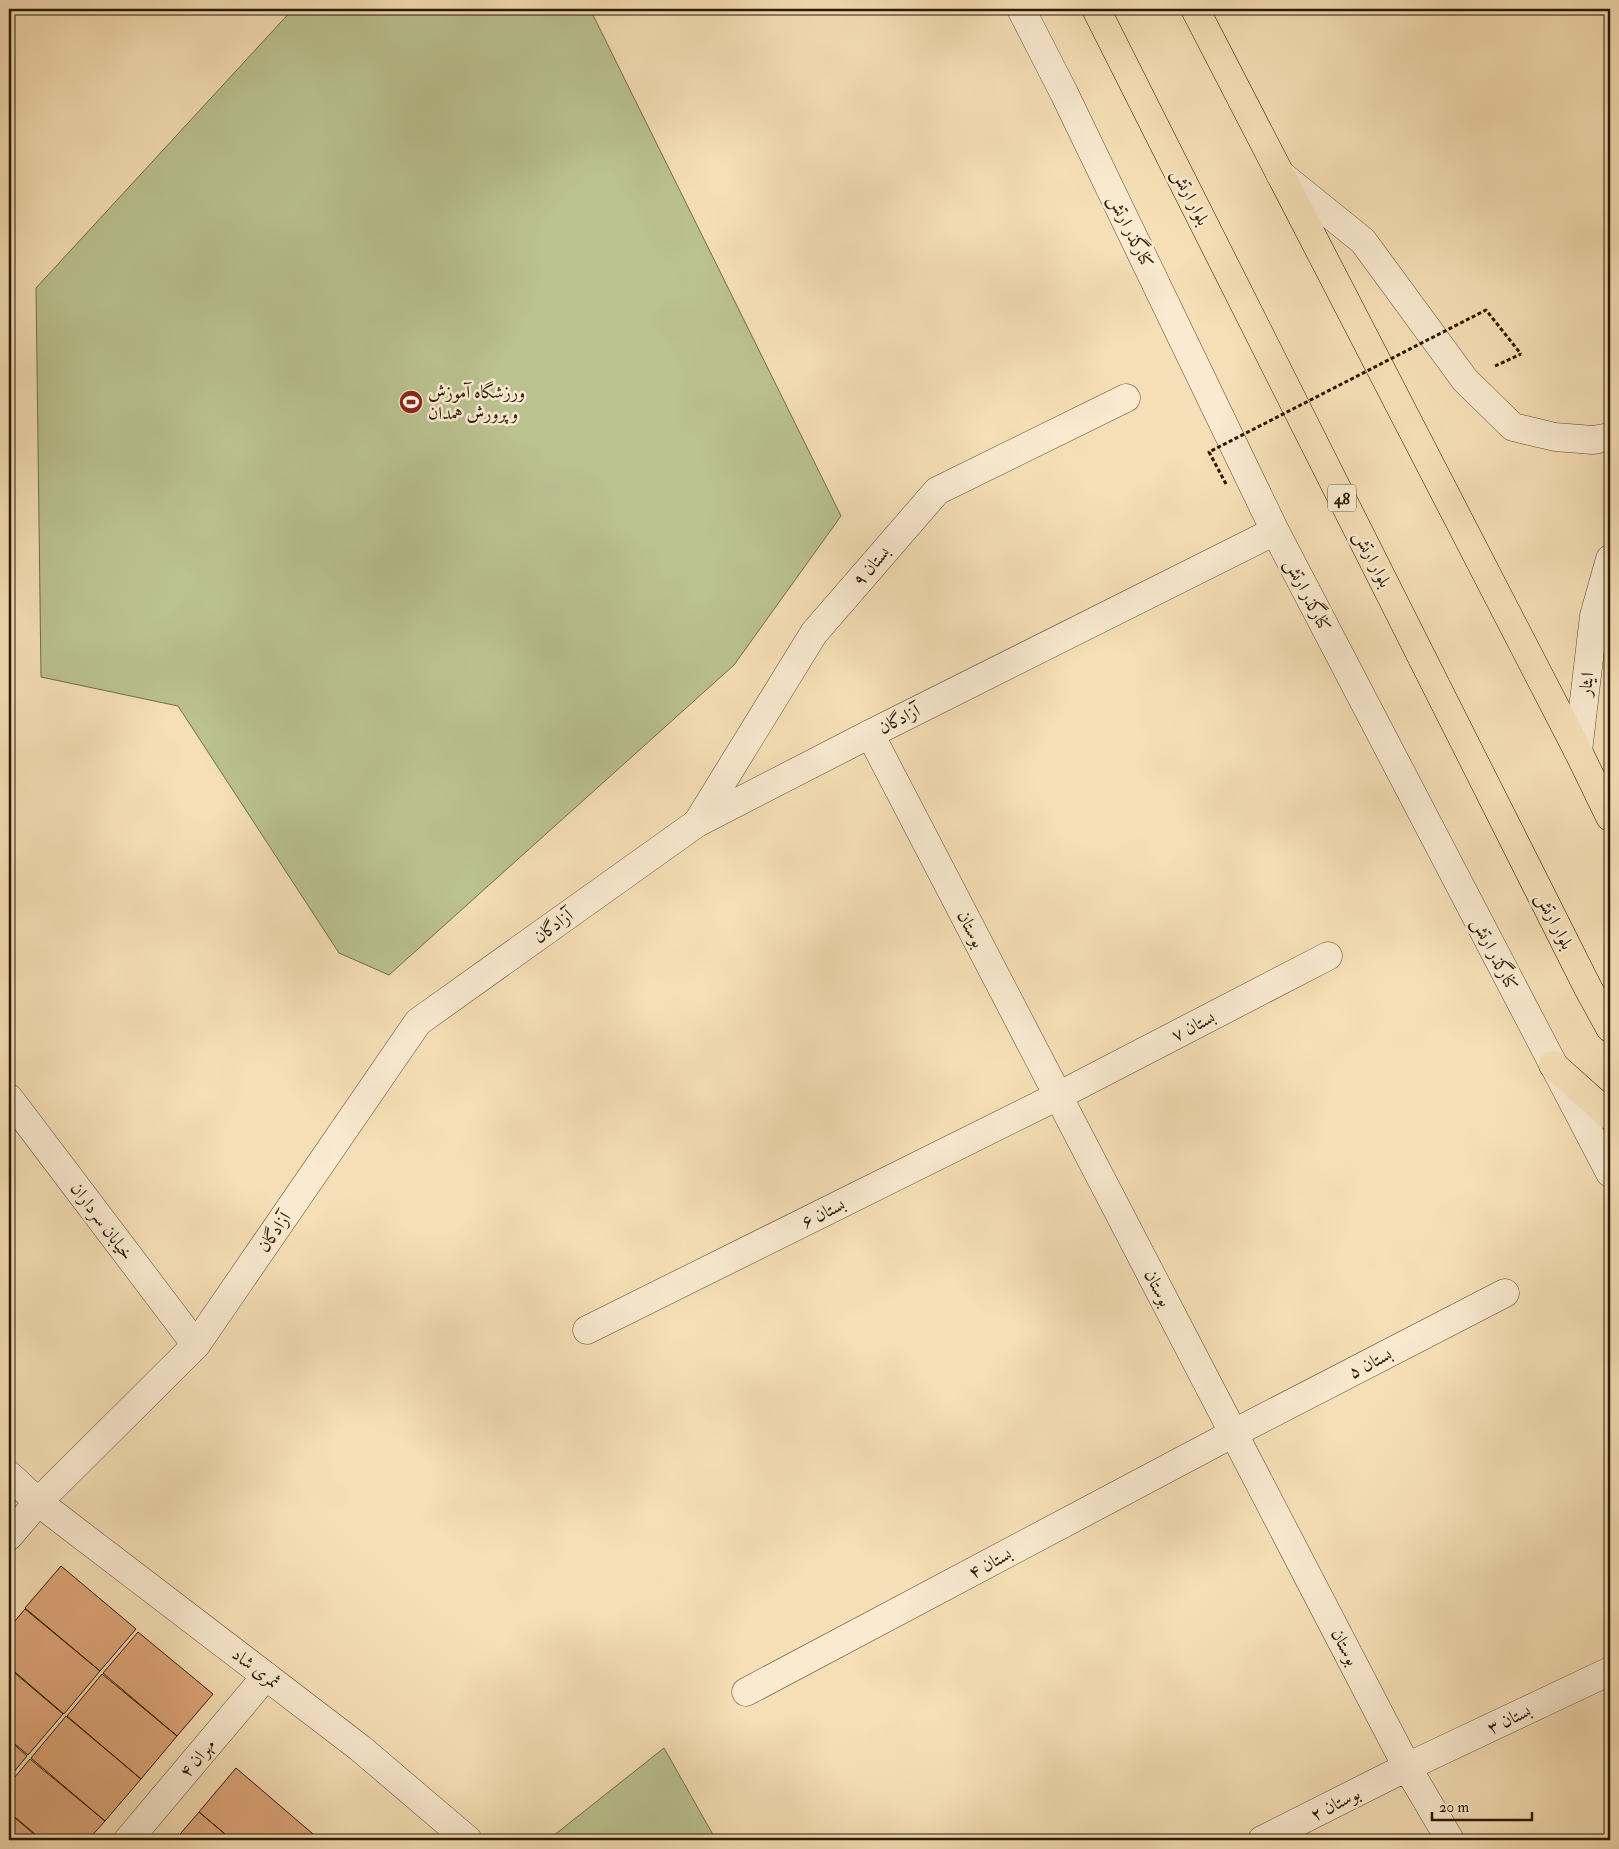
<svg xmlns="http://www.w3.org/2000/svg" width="1619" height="1849" viewBox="0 0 1619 1849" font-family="'IM FELL Double Pica',Amiri,serif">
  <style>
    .green { fill: #bac290; stroke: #726e48 }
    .building { fill: #dea679; stroke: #291901 }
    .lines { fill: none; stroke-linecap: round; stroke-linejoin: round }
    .minor-casing { stroke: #5c4a2e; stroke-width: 29 }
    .tertiary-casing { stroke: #5c4a2e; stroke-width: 29 }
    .trunk-casing { stroke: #291901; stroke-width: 29 }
    .path { stroke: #291901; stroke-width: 3; stroke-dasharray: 4 2.5; stroke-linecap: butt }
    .minor { stroke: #f9ead0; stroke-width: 28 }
    .tertiary { stroke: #f9ead0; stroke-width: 28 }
    .trunk { stroke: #f6dfb6; stroke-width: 28 }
    .path-bridge { stroke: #291901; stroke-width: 3; stroke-dasharray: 4 2.5; stroke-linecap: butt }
    .labels { text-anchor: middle; stroke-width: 5; stroke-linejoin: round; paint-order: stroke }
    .shield { fill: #f9ead0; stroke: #67583f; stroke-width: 1 }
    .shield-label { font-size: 16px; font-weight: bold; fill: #291901 }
    .street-label { font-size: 18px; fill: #291901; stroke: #f9ead0 }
    .poi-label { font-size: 18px; fill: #291901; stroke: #f9ead0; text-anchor: start }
  </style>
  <rect width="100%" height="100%" fill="#f6dfb6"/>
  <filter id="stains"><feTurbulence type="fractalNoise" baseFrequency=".004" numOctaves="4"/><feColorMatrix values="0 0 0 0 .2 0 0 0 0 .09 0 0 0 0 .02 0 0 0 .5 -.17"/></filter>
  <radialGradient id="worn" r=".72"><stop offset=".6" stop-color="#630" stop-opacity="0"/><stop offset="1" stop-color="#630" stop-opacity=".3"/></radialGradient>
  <path class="green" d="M293 9H590L841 516 734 665 389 975 339 953 178 706 41 677 36 288Z
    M664 1748 716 1840H558L553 1836Z"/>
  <path class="building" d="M61 1566 136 1629 100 1671 25 1608Z
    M25 1609 100 1671 64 1714 9 1667V1628Z
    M138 1632 213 1694 177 1736 103 1673Z
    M9 1668 63 1714 28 1755 9 1739Z
    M102 1674 177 1736 141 1779 67 1716Z
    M66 1716 141 1779 105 1821 31 1758Z
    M9 1740 27 1756 9 1778Z
    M30 1759 105 1821 88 1840H42L9 1812V1784Z
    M236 1768 320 1840H232L199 1812Z
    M199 1812 232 1840H175Z
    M9 1813 41 1840H9Z"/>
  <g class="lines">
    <g class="minor-casing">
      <path id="minor" d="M1280 174 1363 241 1465 380 1513 427 1555 437 1593 440 1610 437
        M870 734 1407 1767 1450 1840
        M1578 751 1594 616 1610 559
        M697 823 814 633 937 491 1126 398
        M587 1330 1058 1096 1328 956
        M9 1475 38 1502
        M746 1692 1234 1433 1505 1293
        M128 1840 266 1676
        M1262 1840 1407 1767 1610 1671"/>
    </g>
    <g class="tertiary-casing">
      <path id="tertiary" d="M1021 9 1064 93 1275 531 1610 1173
        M9 1098 196 1345
        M38 1502 360 1748 468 1840
        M9 1536 38 1502 196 1345 418 1022 697 823 870 734 1275 531"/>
    </g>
    <g class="trunk-casing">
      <path id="trunk" d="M1096 9 1588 988 1610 1028
        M1195 9 1578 751 1610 817
        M1553 1065 1610 1116"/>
    </g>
    <path class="path" d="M1495 366 1521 354"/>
    <use href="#minor" class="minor"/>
    <use href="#tertiary" class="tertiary"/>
    <use href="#trunk" class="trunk"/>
    <path class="path-bridge" d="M1226 484 1209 452 1486 310 1521 354"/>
  </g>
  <defs>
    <g id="stadium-disc" transform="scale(1.25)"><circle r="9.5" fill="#8f2418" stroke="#f9ead0"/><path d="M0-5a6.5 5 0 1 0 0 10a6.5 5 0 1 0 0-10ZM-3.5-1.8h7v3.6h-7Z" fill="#fff"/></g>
  </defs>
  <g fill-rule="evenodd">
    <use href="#stadium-disc" x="411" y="402"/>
  </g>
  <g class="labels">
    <rect class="shield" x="1328" y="484.5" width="28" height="27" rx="4"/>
    <g class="shield-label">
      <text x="1342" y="504">48</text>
    </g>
    <g class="street-label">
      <text transform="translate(1191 197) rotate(63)" y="6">بلوار ارتش</text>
      <text transform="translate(1131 231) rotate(64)" y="6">کنارگذر ارتش</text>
      <text transform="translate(1373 559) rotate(63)" y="6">بلوار ارتش</text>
      <text transform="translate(871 566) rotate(-49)" y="6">بستان ۹</text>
      <text transform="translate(1308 595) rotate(63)" y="6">کنارگذر ارتش</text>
      <text transform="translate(1586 684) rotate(-83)" y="6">ایثار</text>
      <text transform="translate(899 719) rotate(-27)" y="6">آزادگان</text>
      <text transform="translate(1555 921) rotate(63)" y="6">بلوار ارتش</text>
      <text transform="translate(553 926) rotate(-36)" y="6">آزادگان</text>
      <text transform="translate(971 929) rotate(63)" y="6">بوستان</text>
      <text transform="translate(1495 954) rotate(63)" y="6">کنارگذر ارتش</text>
      <text transform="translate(1193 1026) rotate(-27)" y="6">بستان ۷</text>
      <text transform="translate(823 1213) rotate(-26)" y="6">بستان ۶</text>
      <text transform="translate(102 1221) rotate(53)" y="6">خیابان سرداران</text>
      <text transform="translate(274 1232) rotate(-55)" y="6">آزادگان</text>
      <text transform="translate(1158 1288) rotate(63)" y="6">بوستان</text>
      <text transform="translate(1370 1363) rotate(-27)" y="6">بستان ۵</text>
      <text transform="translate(990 1563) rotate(-28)" y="6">بستان ۴</text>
      <text transform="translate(1345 1647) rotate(62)" y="6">بوستان</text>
      <text transform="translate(256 1668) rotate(37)" y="6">ثمری شاد</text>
      <text transform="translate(1509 1719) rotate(-25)" y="6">بستان ۳</text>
      <text transform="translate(197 1758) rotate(-50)" y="6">مهران ۴</text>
      <text transform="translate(1335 1804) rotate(-27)" y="6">بوستان ۲</text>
    </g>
    <g class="poi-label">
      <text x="428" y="398">ورزشگاه آموزش<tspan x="428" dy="21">و پرورش همدان</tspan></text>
    </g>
  </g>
  <rect width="1619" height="1849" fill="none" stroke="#f6dfb6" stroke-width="30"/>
  <rect x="10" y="10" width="1599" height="1829" fill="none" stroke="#291901" stroke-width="2.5"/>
  <rect x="15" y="15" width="1589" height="1819" fill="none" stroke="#291901"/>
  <path d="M1432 1812v8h100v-8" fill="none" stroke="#291901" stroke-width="2.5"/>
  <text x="1439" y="1812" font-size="15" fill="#291901" stroke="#f9ead0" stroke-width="4" paint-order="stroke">20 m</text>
  <rect width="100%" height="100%" filter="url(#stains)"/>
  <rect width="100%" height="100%" fill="url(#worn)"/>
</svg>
